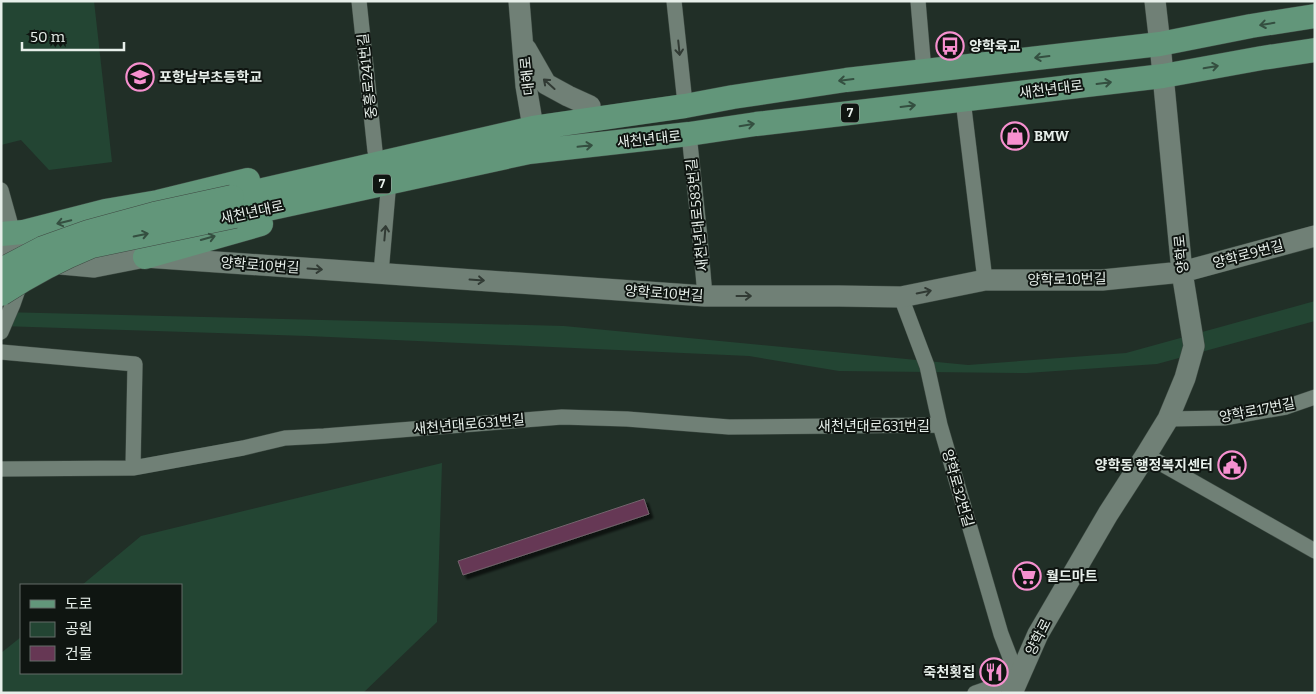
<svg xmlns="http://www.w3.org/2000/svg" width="1316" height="694" viewBox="0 0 1316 694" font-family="Bitter,'Noto Sans KR',serif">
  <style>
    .green { fill: #234533 }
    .building { fill: #663754; stroke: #73636c; filter: url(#shadow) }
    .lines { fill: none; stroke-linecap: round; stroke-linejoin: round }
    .street-casing { stroke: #3f4b44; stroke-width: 16 }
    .secondary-casing { stroke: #3f4b44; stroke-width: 22 }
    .primary-casing { stroke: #3f4b44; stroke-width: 25 }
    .street { stroke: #708076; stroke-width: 15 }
    .secondary { stroke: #708076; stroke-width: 21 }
    .primary { stroke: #62967a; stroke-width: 24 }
    .primary-bridge-casing { stroke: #3f4b44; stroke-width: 25; stroke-linecap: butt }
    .primary-bridge { stroke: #62967a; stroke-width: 24 }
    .oneway { stroke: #344f40 }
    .oneway2 { stroke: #313a34 }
    .labels { text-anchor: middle; stroke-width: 4; stroke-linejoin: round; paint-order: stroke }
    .shield { fill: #0f1511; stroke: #a6aea9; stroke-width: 1 }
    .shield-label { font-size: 12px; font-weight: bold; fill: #e7efea }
    .poi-label { font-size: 14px; font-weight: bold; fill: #e7efea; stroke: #0f1511; text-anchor: start }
    .street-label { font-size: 14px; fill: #e7efea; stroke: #0f1511 }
  </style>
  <defs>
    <filter id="shadow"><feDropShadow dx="4" dy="4" stdDeviation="1" flood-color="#0009"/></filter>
  </defs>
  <rect width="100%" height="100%" fill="#212f27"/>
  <path class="green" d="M1 1H94L112 162 49 170 21 140 1 145Z
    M1315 301V321L1157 364 1027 373 839 371 749 356 308 336 1 326V312L564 326 968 365 1126 353Z
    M442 463 437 622 363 693H1V653L21 637V673H181V585H82L141 536Z"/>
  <path class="building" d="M644 499 649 514 463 575 458 561Z"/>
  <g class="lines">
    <g class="street-casing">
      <path id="street" d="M359 1 375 151
        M674 1 684 94
        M918 1 924 71
        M963 100 985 280
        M689 134 700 238 705 296
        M1 190 13 233 28 261 13 304 1 332
        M381 273 388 192
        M901 297 927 366 940 425 1001 634 1018 678 975 693
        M1 352 135 364 133 468
        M1168 419 1224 418 1286 407 1315 397
        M1146 455 1315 551
        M1 469 133 468 243 448 285 438 324 436 562 417 627 419 729 427 940 425"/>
    </g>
    <g class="secondary-casing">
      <path id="secondary" d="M519 1 526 86 536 145
        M526 49 546 84 568 96 590 106
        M1 252 28 261 94 267 145 257 705 296H839L901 297 985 280H1102L1182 272 1315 236
        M1012 693 1038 634 1108 514 1146 455 1168 419 1185 378 1194 346 1182 272 1160 44 1155 1"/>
    </g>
    <g class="primary-casing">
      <path id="primary" d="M232 197 533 128 685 106 733 97 846 80 1160 44 1251 26 1315 16
        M235 216 529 152 689 134 756 124 1163 76 1262 58 1315 50
        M1 234 23 232 105 211 158 202 248 180
        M145 257 261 224"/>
    </g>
    <use href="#street" class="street"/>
    <use href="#secondary" class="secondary"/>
    <use href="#primary" class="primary"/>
    <g class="primary-bridge-casing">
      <path id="primary-bridge" d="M1 270 43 248 88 232 154 214 232 197
        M1 294C30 275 60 259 92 246L235 216"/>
    </g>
    <use href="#primary-bridge" class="primary-bridge"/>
  </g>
  <defs><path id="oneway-shaft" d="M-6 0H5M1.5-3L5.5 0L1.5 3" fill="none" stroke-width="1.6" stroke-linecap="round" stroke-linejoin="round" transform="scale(1.25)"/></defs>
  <g class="oneway">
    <use href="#oneway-shaft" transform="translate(1267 24) rotate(171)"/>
    <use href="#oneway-shaft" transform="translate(1042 57) rotate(173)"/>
    <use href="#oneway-shaft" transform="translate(1211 67) rotate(-10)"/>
    <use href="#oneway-shaft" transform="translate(846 80) rotate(173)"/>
    <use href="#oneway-shaft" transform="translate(1104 83) rotate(-7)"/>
    <use href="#oneway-shaft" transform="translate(908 106) rotate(-7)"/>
    <use href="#oneway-shaft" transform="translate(747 125) rotate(-9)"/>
    <use href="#oneway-shaft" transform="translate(585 146) rotate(-6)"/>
    <use href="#oneway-shaft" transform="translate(64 222) rotate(166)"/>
    <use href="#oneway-shaft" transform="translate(141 235) rotate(-12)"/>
    <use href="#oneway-shaft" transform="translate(208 238) rotate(-16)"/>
  </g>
  <g class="oneway2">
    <use href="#oneway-shaft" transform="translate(679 48) rotate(84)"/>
    <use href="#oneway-shaft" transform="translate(549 84) rotate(-138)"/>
    <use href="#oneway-shaft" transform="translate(385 233) rotate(-85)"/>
    <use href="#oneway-shaft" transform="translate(315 269) rotate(4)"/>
    <use href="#oneway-shaft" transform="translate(477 280) rotate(4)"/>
    <use href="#oneway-shaft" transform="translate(924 292) rotate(-11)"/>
    <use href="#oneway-shaft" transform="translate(744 296)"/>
  </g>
  <defs>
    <g id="bus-ring" transform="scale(1.4375)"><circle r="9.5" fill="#0f1511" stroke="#f690cf" stroke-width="1.5"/><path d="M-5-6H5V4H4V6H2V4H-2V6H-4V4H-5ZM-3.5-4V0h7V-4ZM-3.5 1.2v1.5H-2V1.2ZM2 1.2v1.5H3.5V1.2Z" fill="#f690cf"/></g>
    <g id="school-ring" transform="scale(1.4375)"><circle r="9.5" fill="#0f1511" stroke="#f690cf" stroke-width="1.5"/><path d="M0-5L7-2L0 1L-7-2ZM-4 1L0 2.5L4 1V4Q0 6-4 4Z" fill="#f690cf"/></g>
    <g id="shop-ring" transform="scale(1.4375)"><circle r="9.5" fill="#0f1511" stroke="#f690cf" stroke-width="1.5"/><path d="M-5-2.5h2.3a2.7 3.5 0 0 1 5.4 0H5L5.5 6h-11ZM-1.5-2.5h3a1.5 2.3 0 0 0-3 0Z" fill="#f690cf"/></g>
    <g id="civic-ring" transform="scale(1.4375)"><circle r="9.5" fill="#0f1511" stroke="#f690cf" stroke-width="1.5"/><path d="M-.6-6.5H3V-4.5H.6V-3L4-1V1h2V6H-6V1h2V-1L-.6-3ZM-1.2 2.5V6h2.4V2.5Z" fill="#f690cf"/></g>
    <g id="supermarket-ring" transform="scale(1.4375)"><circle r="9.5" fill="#0f1511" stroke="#f690cf" stroke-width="1.5"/><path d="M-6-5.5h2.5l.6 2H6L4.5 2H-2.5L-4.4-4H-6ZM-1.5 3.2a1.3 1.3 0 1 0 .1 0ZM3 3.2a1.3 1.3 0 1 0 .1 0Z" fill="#f690cf"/></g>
    <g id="restaurant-ring" transform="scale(1.4375)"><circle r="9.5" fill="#0f1511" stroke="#f690cf" stroke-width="1.5"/><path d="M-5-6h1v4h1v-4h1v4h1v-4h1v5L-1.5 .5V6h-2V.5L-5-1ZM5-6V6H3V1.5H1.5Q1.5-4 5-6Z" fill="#f690cf"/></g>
  </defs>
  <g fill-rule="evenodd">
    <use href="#bus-ring" x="950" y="46"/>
    <use href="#school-ring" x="140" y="77"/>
    <use href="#shop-ring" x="1015" y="136"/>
    <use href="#civic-ring" x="1232" y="465"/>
    <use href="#supermarket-ring" x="1027" y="576"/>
    <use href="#restaurant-ring" x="994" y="672"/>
  </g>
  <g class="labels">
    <g class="shield">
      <rect x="841" y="103.5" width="18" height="19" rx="4"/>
      <rect x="373" y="174.5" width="18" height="19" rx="4"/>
    </g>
    <g class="shield-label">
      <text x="850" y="117">7</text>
      <text x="382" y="188">7</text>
    </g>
    <g class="poi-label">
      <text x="969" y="51">양학육교</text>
      <text x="159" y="82">포항남부초등학교</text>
      <text x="1034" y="141">BMW</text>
      <text x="1213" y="470" text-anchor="end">양학동 행정복지센터</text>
      <text x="1046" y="581">월드마트</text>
      <text x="975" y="677" text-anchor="end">죽천횟집</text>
    </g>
    <g class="street-label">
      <text transform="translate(367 76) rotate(-96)" y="5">중흥로241번길</text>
      <text transform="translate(527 76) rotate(-96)" y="5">대해로</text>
      <text transform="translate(1051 89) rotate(-7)" y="5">새천년대로</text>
      <text transform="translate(649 139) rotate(-6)" y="5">새천년대로</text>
      <text transform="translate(252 212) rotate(-12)" y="5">새천년대로</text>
      <text transform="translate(697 215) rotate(-96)" y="5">새천년대로583번길</text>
      <text transform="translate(1181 254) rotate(-96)" y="5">양학로</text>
      <text transform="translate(1248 254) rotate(-15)" y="5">양학로9번길</text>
      <text transform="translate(260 265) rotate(4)" y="5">양학로10번길</text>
      <text transform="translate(1067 279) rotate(-1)" y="5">양학로10번길</text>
      <text transform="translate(664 293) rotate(4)" y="5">양학로10번길</text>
      <text transform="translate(1257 410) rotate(-11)" y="5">양학로17번길</text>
      <text transform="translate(469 424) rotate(-5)" y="5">새천년대로631번길</text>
      <text x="874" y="431">새천년대로631번길</text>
      <text transform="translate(958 488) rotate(74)" y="5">양학로32번길</text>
      <text transform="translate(1038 637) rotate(-63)" y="5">양학로</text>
    </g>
  </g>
  <rect width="1316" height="694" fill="none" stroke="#e7efea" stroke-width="5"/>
  <rect x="20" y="584" width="162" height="90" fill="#0f1511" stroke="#656c68"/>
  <rect x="30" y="600" width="25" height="8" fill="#62967a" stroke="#656c68"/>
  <text x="65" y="609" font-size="15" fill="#e7efea">도로</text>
  <rect x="30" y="622" width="25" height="15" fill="#234533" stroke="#656c68"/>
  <text x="65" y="634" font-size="15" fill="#e7efea">공원</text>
  <rect x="30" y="646" width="25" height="15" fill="#663754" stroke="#656c68"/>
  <text x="65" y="659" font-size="15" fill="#e7efea">건물</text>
  <path d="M22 42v8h102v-8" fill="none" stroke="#e7efea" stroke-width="2.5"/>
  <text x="30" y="42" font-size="15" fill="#e7efea" stroke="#0f1511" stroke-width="4" paint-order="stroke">50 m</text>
</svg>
